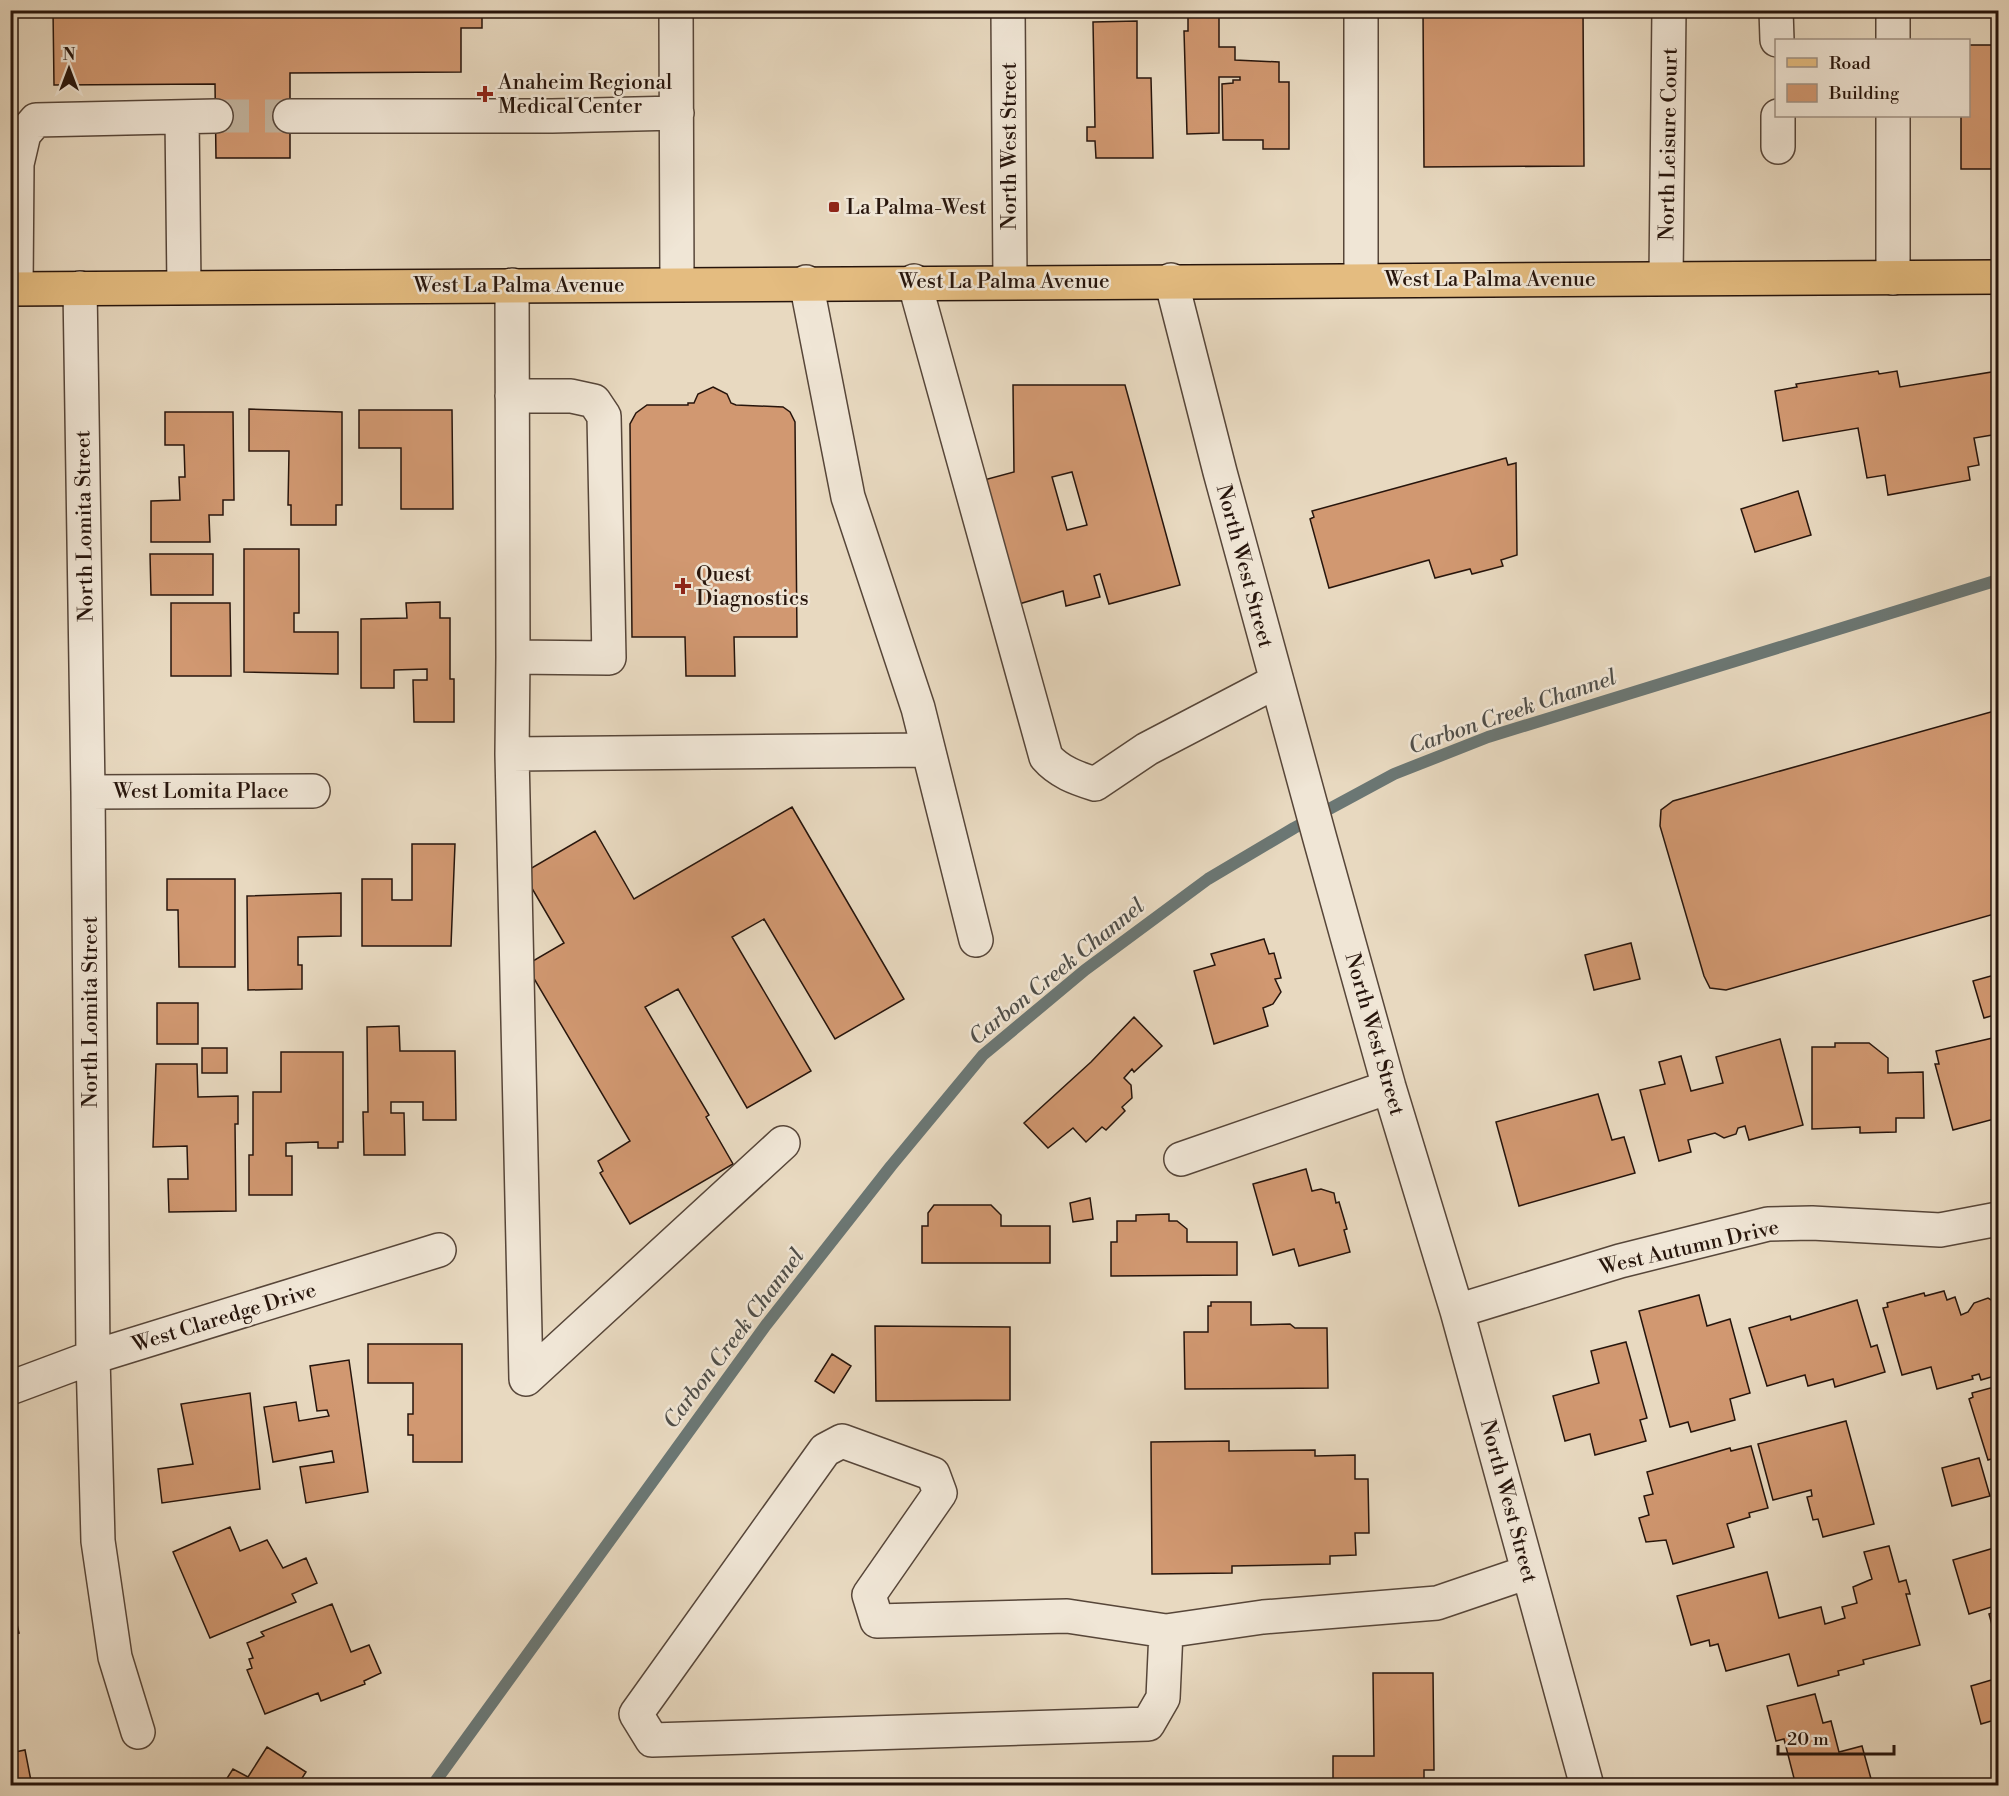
<svg xmlns="http://www.w3.org/2000/svg" width="2009" height="1796" viewBox="0 0 2009 1796" font-family="'Libre Bodoni',serif">
  <style>
    .lines { fill: none; stroke-linecap: round; stroke-linejoin: round }
    .stream { stroke: #6b7774; stroke-width: 12 }
    .building { fill: #d19871; stroke: #27150c; stroke-width: 1.5; fill-rule: evenodd }
    .minor-tunnel { stroke: #c1b29c; stroke-width: 33; stroke-dasharray: 33 16; stroke-linecap: butt }
    .minor-casing { stroke: #574639; stroke-width: 36 }
    .major-casing { stroke: #27150c; stroke-width: 36 }
    .minor { stroke: #f0e6d6; stroke-width: 33 }
    .major { stroke: #e4bc80; stroke-width: 33 }
    .poi-dot { fill: #8f2418; stroke: #f0e6d6; stroke-width: 2 }
    .labels { text-anchor: middle; stroke-width: 5; stroke-linejoin: round; paint-order: stroke }
    .poi-label { font-size: 21px; fill: #27150c; stroke: #f0e6d6; text-anchor: start }
    .street-label { font-size: 21px; fill: #27150c; stroke: #f0e6d6 }
    .water-label { font-size: 22px; font-style: italic; fill: #4f4e49; stroke: #f0e6d6 }
  </style>
  <rect width="100%" height="100%" fill="#e8d9c0"/>
  <filter id="stains"><feTurbulence type="fractalNoise" baseFrequency=".00333" numOctaves="4"/><feColorMatrix values="0 0 0 0 .2 0 0 0 0 .09 0 0 0 0 .02 0 0 0 .5 -.17"/></filter>
  <radialGradient id="worn" r=".72"><stop offset=".6" stop-color="#630" stop-opacity="0"/><stop offset="1" stop-color="#630" stop-opacity=".3"/></radialGradient>
  <g class="lines">
    <path class="stream" d="M432 1786 766 1325 891 1166 983 1055 1085 970 1208 879 1294 828 1394 774 1488 737 1998 580"/>
  </g>
  <path class="building" d="M53 10H482V28H461V72L290 73V158H216L215 84 54 85Z
    M1423 10H1583L1584 166 1424 167Z
    M1188 11H1219V47H1235V60L1279 62V82H1289V149H1263V140H1223L1222 84 1233 83V80H1240V77H1219V133L1187 134 1184 31H1188Z
    M1137 21V78H1151L1153 158H1096L1095 141H1087V127H1095L1093 22Z
    M1968 45H1998V169H1961V116H1968Z
    M1878 371 1879 374 1897 371 1900 387 1998 371V434L1974 438 1979 465 1968 467 1970 480 1888 495 1885 475 1867 478 1858 428 1783 441 1775 391 1797 387 1796 384Z
    M1013 385H1125L1180 585 1109 604 1100 574 1094 576 1100 597 1066 606 1063 591 1019 604 984 480 1014 472ZM1072 472 1087 525 1067 530 1052 477Z
    M713 387 727 394 731 403 736 405 783 407 790 412 795 422 797 637H734L735 676H686L685 637H632L630 424 636 413 647 405H688V403H694L698 394Z
    M249 409 342 412V505H336V525H291V505H288L289 451H249Z
    M359 410H452L453 509H401V448H359Z
    M165 412H233L234 500H223V515H209L210 542H151V501L180 500 179 477H185L184 445H165Z
    M1506 458 1508 465 1516 463 1517 555 1501 560 1503 566 1472 574 1470 569 1435 578 1429 560 1329 588 1310 519 1314 517 1312 511Z
    M1798 491 1811 535 1755 552 1741 509Z
    M244 549H299V613H294V632H338V674L244 672Z
    M150 554H213V595H151Z
    M440 602V618H450V679H454V722H414L413 680H427V669L394 670V688H361V619L407 618 406 603Z
    M171 603H230L231 676H171Z
    M1998 710V913L1726 990 1710 988 1704 976 1660 826 1661 810 1673 801Z
    M792 807 904 999 835 1039 764 919 732 937 811 1071 747 1108 678 989 645 1007 709 1115 706 1117 733 1164 630 1224 600 1173 603 1171 598 1161 630 1141 526 965 564 943 523 873 595 831 634 899Z
    M412 844H455L451 946H362V879H392V900H412Z
    M167 879H235V967H179L178 910H167Z
    M341 893V936L298 937V965H302V989L248 990 247 896Z
    M1264 939 1269 954 1274 953 1281 978 1275 979 1281 992 1273 1004 1263 1008 1268 1026 1214 1044 1194 971 1215 965 1211 954Z
    M1631 943 1640 979 1594 990 1585 955Z
    M1998 974V1014L1984 1018 1973 981Z
    M157 1003H198V1044H157Z
    M1134 1017 1162 1046 1134 1072 1132 1069 1124 1078 1131 1085 1132 1098 1122 1107 1125 1111 1106 1130 1102 1127 1086 1142 1073 1128 1048 1148 1024 1123 1091 1062Z
    M399 1026 400 1051H455L456 1120H423V1102H391V1113H404L405 1155H364L363 1112H368L367 1027Z
    M1997 1037 1998 1118 1953 1130 1935 1064H1939L1936 1051Z
    M1780 1039 1803 1125 1749 1140 1745 1126 1738 1128 1736 1134 1724 1138 1715 1133 1688 1140 1691 1152 1659 1161 1640 1090 1665 1084 1659 1062 1681 1056 1691 1091 1723 1083 1716 1057Z
    M1835 1043H1869L1888 1058V1073L1923 1072 1924 1118H1896V1132L1860 1133V1127L1812 1129V1047H1835Z
    M202 1048H227V1073H202Z
    M281 1052H343V1142H338V1148H318V1142L286 1143V1156H292V1195H249V1155H253V1092H281Z
    M156 1064H197L198 1097 238 1096V1124H235L236 1211 169 1212 168 1179H188L187 1146 153 1147Z
    M1598 1094 1612 1140 1624 1137 1635 1173 1519 1206 1496 1122Z
    M1306 1169 1312 1191 1321 1189 1334 1193 1336 1203 1339 1202 1347 1229 1344 1230 1350 1252 1299 1266 1294 1249 1273 1255 1253 1184Z
    M1090 1198 1093 1219 1073 1222 1070 1203Z
    M934 1205H991L1001 1215V1226H1050V1263H922V1226H928V1213Z
    M1169 1214V1221H1177L1187 1229V1242H1237V1275L1111 1276V1242H1117V1221H1136V1215Z
    M1944 1291 1947 1300 1955 1297 1961 1315 1968 1312 1974 1303 1988 1298 1998 1304V1375L1981 1380 1979 1374 1972 1376 1973 1379 1937 1389 1931 1367 1902 1375 1883 1308 1888 1307 1887 1303 1924 1293 1925 1296Z
    M1699 1295 1707 1326 1730 1319 1750 1393 1730 1399 1735 1420 1691 1432 1688 1422 1670 1427 1639 1311Z
    M1857 1300 1871 1347 1877 1345 1885 1372 1835 1387 1833 1379 1808 1386 1805 1375 1767 1386 1749 1328 1790 1316 1791 1320Z
    M1211 1302H1251V1325L1290 1324 1295 1328H1327L1328 1388 1185 1389 1184 1332H1208V1306H1211Z
    M875 1326 1010 1327V1400L876 1401Z
    M1626 1342 1647 1418 1640 1420 1646 1441 1595 1455 1590 1434 1565 1441 1553 1396 1599 1383 1591 1351Z
    M368 1344H462V1462H413V1435H408V1414H413V1383H368Z
    M832 1354 851 1366 834 1393 815 1381Z
    M349 1360 368 1492 306 1503 300 1467 334 1462 332 1451 273 1462 264 1407 296 1402 299 1421 329 1416 327 1410 317 1411 310 1366Z
    M1998 1386V1457L1988 1460 1969 1399 1973 1397 1972 1393Z
    M250 1393 260 1489 162 1503 158 1469 193 1464 181 1404Z
    M1846 1421 1874 1524 1823 1537 1818 1519 1813 1520 1807 1497 1812 1496 1811 1490 1773 1500 1758 1444Z
    M1229 1441V1451L1315 1450V1456L1355 1455V1479H1368L1369 1533H1355L1356 1555 1330 1556V1564L1232 1566V1573L1152 1574 1151 1442Z
    M1751 1446 1768 1508 1749 1513 1750 1517 1727 1524 1734 1547 1673 1564 1666 1540 1646 1542 1639 1518 1649 1515 1644 1496 1653 1494 1647 1472 1730 1448 1731 1451Z
    M1979 1458 1990 1496 1952 1506 1942 1468Z
    M230 1527 240 1551 267 1540 283 1568 306 1558 317 1583 292 1594 296 1602 210 1638 173 1552Z
    M1889 1546 1899 1582 1906 1580 1910 1594H1906L1920 1645 1863 1660 1864 1664 1838 1671 1839 1675 1798 1686 1789 1654 1726 1671 1718 1644 1710 1646 1709 1640 1691 1645 1677 1596 1767 1572 1779 1618 1821 1607 1825 1624 1845 1618 1842 1607 1857 1603 1853 1587 1872 1579 1864 1552Z
    M1994 1548 1998 1562V1566L1994 1567 1998 1582V1605L1969 1614 1953 1560Z
    M10 1594 19 1633 10 1634Z
    M332 1604 351 1652 369 1645 381 1673 364 1681 365 1684 321 1701 318 1693 265 1714 247 1670 252 1668 249 1659 253 1658 247 1643 264 1636 261 1632Z
    M1998 1611V1647L1989 1614Z
    M1373 1673H1433L1434 1770H1424V1786L1333 1784V1756H1374Z
    M1998 1678V1719L1981 1724 1971 1686Z
    M1815 1694 1823 1723 1831 1721 1839 1752 1862 1746 1873 1786H1796L1784 1739 1776 1741 1767 1706Z
    M267 1747 306 1772 297 1786H222L233 1769 248 1777Z
    M25 1750 32 1786H10V1753Z"/>
  <g class="lines">
    <path class="minor-tunnel" d="M216 116H290"/>
    <g class="minor-casing">
      <path id="minor" d="M676 10 677 283
        M1008 10 1010 281
        M1361 10V280
        M1776 10 1777 40
        M1893 10V40
        M290 116H552L677 113
        M1893 116V278
        M182 117 184 287
        M1778 147V116
        M1666 278 1669 10
        M1171 280 1220 472 1320 839 1389 1087 1457 1311 1587 1786
        M914 281 1046 757C1059 772 1076 778 1095 784L1147 749 1277 681
        M806 282 848 497 918 708 976 940
        M512 285 513 657
        M16 288 17 164 24 134 36 120 216 116
        M80 288 88 792 93 1357 98 1541 115 1657 138 1732
        M512 396H571L594 401 604 416 609 658 513 657 512 754
        M88 792 313 791
        M783 1143 526 1379 512 754 928 750
        M1181 1159 1389 1087
        M1457 1311 1620 1261 1768 1224 1812 1223 1940 1230 1998 1219
        M10 1388 93 1357 439 1250
        M1166 1631 1163 1698 1148 1724 652 1740 636 1714 825 1450 842 1441 933 1474 940 1493 869 1595 877 1621 1067 1616 1166 1631 1263 1617 1437 1603 1528 1572"/>
    </g>
    <g class="major-casing">
      <path id="major" d="M10 289 1998 277"/>
    </g>
    <use href="#minor" class="minor"/>
    <use href="#major" class="major"/>
  </g>
  <g class="poi-dot">
    <path d="M482 85h6v6h6v6h-6v6h-6v-6h-6v-6h6z"/>
    <rect x="828" y="201" width="12" height="12" rx="3"/>
    <path d="M680 577h6v6h6v6h-6v6h-6v-6h-6v-6h6z"/>
  </g>
  <g class="labels">
    <g class="poi-label">
      <text x="498" y="89">Anaheim Regional<tspan x="498" dy="24">Medical Center</tspan></text>
      <text x="846" y="214">La Palma-West</text>
      <text x="696" y="581">Quest<tspan x="696" dy="24">Diagnostics</tspan></text>
    </g>
    <g class="street-label">
      <text transform="translate(1668 144) rotate(-89)" y="7">North Leisure Court</text>
      <text transform="translate(1009 146) rotate(-90)" y="7">North West Street</text>
      <text x="1490" y="286">West La Palma Avenue</text>
      <text x="1004" y="288">West La Palma Avenue</text>
      <text x="519" y="292">West La Palma Avenue</text>
      <text transform="translate(84 526) rotate(-91)" y="7">North Lomita Street</text>
      <text transform="translate(1245 566) rotate(75)" y="7">North West Street</text>
      <text x="201" y="798">West Lomita Place</text>
      <text transform="translate(90 1012) rotate(-90)" y="7">North Lomita Street</text>
      <text transform="translate(1375 1034) rotate(74)" y="7">North West Street</text>
      <text transform="translate(1689 1247) rotate(-13)" y="7">West Autumn Drive</text>
      <text transform="translate(224 1317) rotate(-17)" y="7">West Claredge Drive</text>
      <text transform="translate(1509 1501) rotate(75)" y="7">North West Street</text>
    </g>
    <g class="water-label">
      <text transform="translate(1512 711) rotate(-19)" y="8">Carbon Creek Channel</text>
      <text transform="translate(1056 971) rotate(-39)" y="8">Carbon Creek Channel</text>
      <text transform="translate(733 1338) rotate(-53)" y="8">Carbon Creek Channel</text>
    </g>
  </g>
  <rect width="2009" height="1796" fill="none" stroke="#e8d9c0" stroke-width="36"/>
  <rect x="12" y="12" width="1985" height="1772" fill="none" stroke="#27150c" stroke-width="3"/>
  <rect x="18" y="18" width="1973" height="1760" fill="none" stroke="#27150c" stroke-width="1.5"/>
  <rect x="1775" y="39" width="195" height="78" fill="#f0e6d6" stroke="#a09285" stroke-width="1.5"/>
  <rect x="1787" y="58" width="30" height="9" fill="#e4bc80" stroke="#a09285" stroke-width="1.5"/>
  <text x="1829" y="69" font-size="18" fill="#27150c">Road</text>
  <rect x="1787" y="84" width="30" height="18" fill="#d19871" stroke="#a09285" stroke-width="1.5"/>
  <text x="1829" y="99" font-size="18" fill="#27150c">Building</text>
  <g transform="translate(69 69)" stroke="#f0e6d6" stroke-width="4.5" paint-order="stroke">
  <path d="M0-4.5L10 22L0 15L-10 22Z" fill="#27150c"/>
  <text y="-9" font-size="16" font-weight="bold" text-anchor="middle" fill="#27150c">N</text>
  </g>
  <path d="M1778 1745v9h116v-9" fill="none" stroke="#27150c" stroke-width="3"/>
  <text x="1787" y="1745" font-size="18" fill="#27150c" stroke="#f0e6d6" stroke-width="4.5" paint-order="stroke">20 m</text>
  <rect width="100%" height="100%" filter="url(#stains)"/>
  <rect width="100%" height="100%" fill="url(#worn)"/>
</svg>
